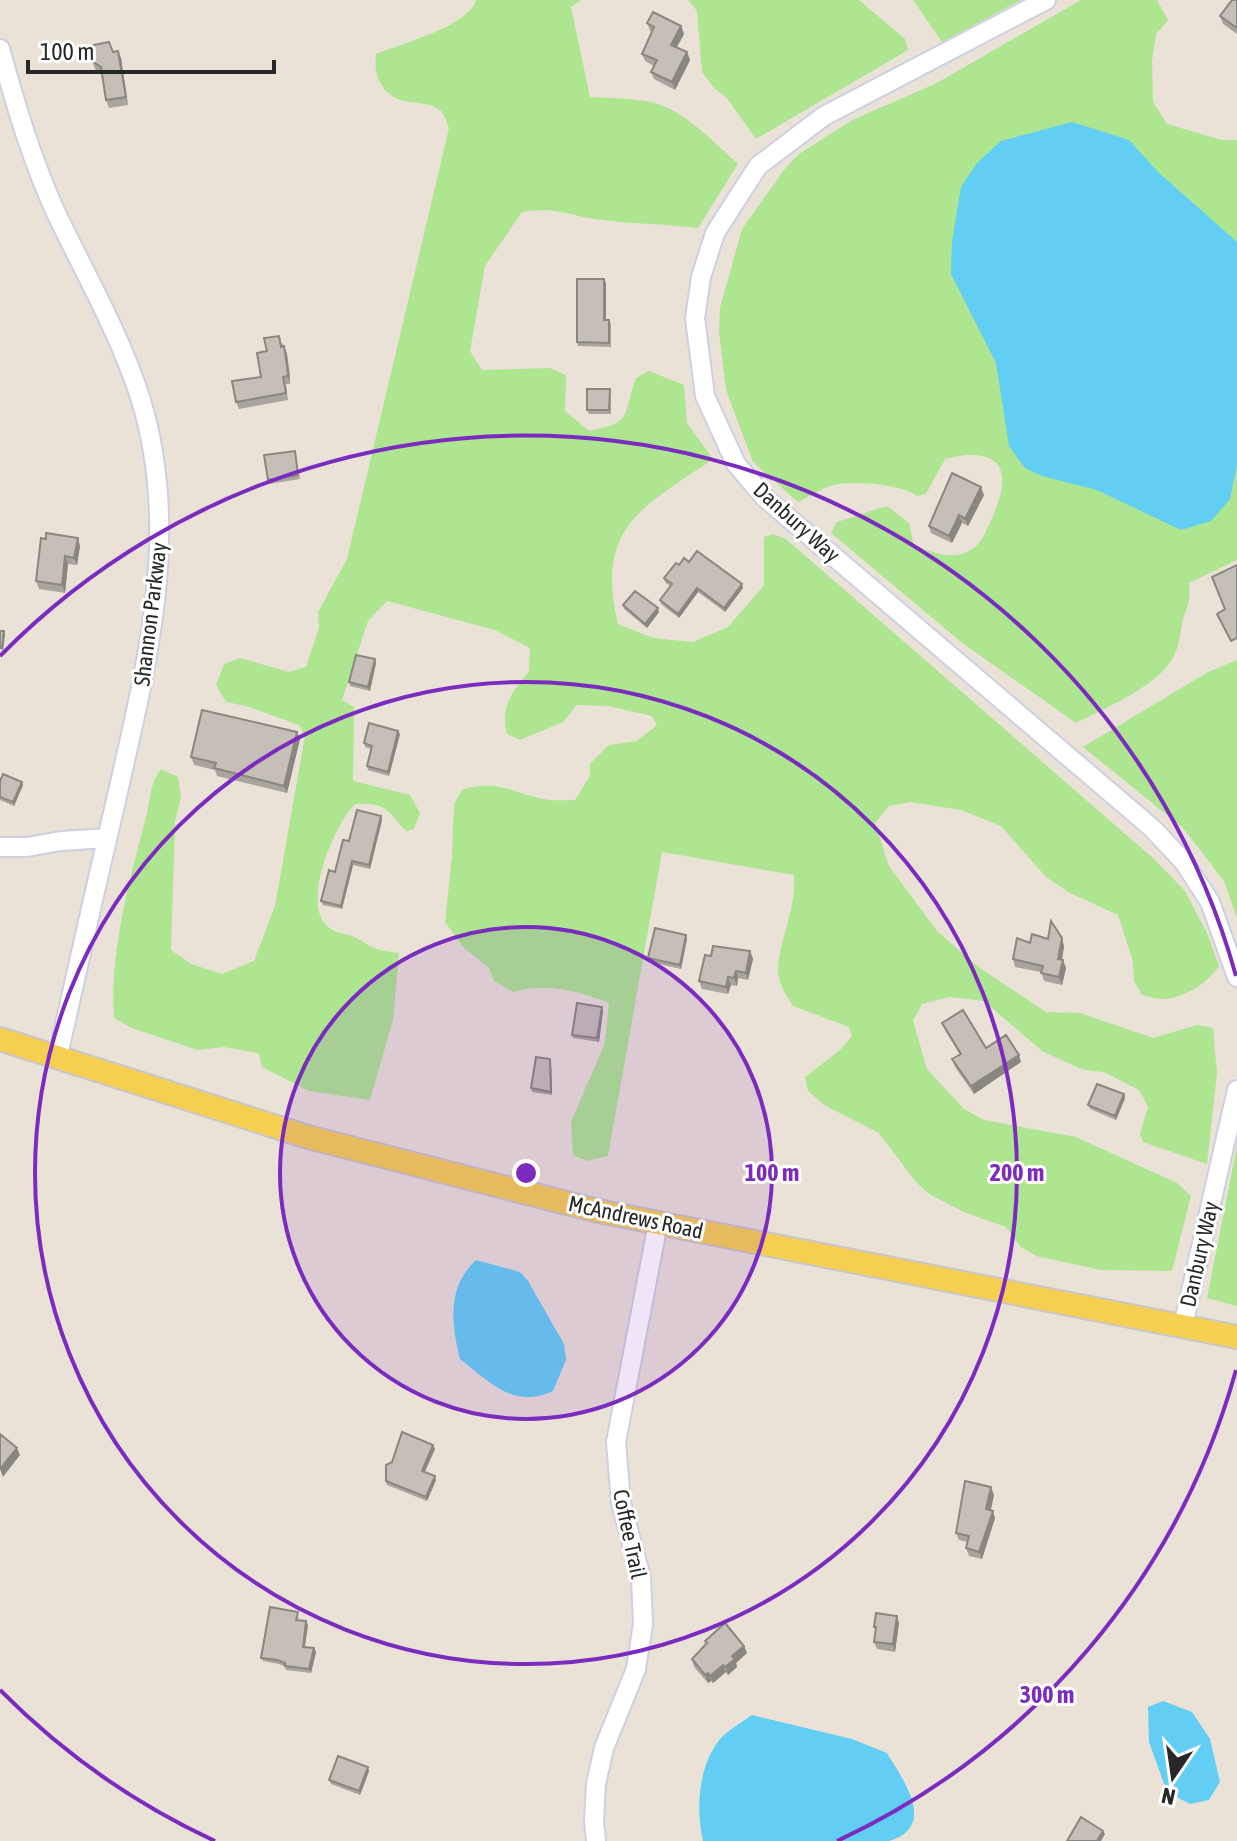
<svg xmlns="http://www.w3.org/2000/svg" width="1237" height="1841" viewBox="0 0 1237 1841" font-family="'Asap Condensed',sans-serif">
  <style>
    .green { fill: #ade590 }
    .water { fill: #63cef3 }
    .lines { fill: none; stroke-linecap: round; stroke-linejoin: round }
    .minor-casing { stroke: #ccd0e1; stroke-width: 22 }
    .major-casing { stroke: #c7c7c7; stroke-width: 26 }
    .minor { stroke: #fff; stroke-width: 18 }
    .major { stroke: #f6cf50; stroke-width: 22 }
    .wall { fill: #a9a49d }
    .shaded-wall { fill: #8a8680 }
    .building { fill: #c5bfb7; stroke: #8a8680; stroke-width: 2 }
    .ring { fill: none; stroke: #7b2cbf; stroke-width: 4 }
    .labels { text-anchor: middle; stroke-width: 6; stroke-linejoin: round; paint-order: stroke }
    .street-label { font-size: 22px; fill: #272727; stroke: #fff }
    .centre { fill: #7b2cbf; stroke: #fff; stroke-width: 4 }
    .ring-label { font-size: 24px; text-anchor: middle; font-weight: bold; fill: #7b2cbf; stroke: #fff; stroke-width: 6; stroke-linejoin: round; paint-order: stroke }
  </style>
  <rect width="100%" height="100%" fill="#ebe2d7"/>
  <path class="green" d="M476 0H581L571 7 590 97C615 99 647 97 670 109 695 122 717 145 738 164L698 228C666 224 634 224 603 220 569 216 558 206 522 212L485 266 470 351 482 370 550 368 566 375 565 411 589 431C634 422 622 417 636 378L649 371 684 385 687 423 713 459C642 508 595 526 618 624L653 638 693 642 728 627 764 585V537L773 534 786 539 1154 859 1185 891 1207 933 1219 966C1208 983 1183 999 1162 999 1156 999 1148 996 1142 995L1134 981 1133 962 1118 915 1070 893 1046 877 1001 826 961 810 910 802 889 806 875 823 889 866 937 931 981 969 1046 1012 1080 1013 1153 1038 1197 1025 1213 1028 1217 1073 1207 1164 1143 1142 1140 1134 1148 1107 1139 1090 1104 1072 1084 1070 1042 1051 984 1001 950 997 922 1004 913 1021 927 1069 964 1109 984 1120 1076 1137 1177 1183 1191 1196 1172 1271 1101 1270 1036 1256 1021 1247 1006 1227 964 1212 929 1194 915 1181 879 1133 824 1105 808 1091 805 1077 840 1050 852 1036 849 1027 793 1006C787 996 778 983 778 971 779 939 797 908 794 875L662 852 608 1156 587 1161 573 1155 571 1122 605 1043 609 1003C579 991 545 982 514 992L494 981 489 968 464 948 445 922 452 856 454 804 463 789C500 780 509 792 543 799 553 801 564 800 575 800L590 776V764L609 745 637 741 657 725 652 716 608 706 577 705 563 722 520 740 507 734C500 709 512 690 529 672L530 648 495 630 387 601 368 621 342 700 354 707 353 781 410 795 420 813 414 829 406 831C386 810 387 802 355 804 335 824 303 898 325 924 333 933 342 933 352 936 360 939 367 945 374 948 382 951 391 952 399 953L393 1020 370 1100 309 1091 262 1067 259 1053 223 1047 197 1050 132 1028 114 1018C110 951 128 886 145 821 151 801 148 787 161 769L178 777 181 798 175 821 171 950 191 964 222 974 254 961 275 906 305 736 299 725 246 706 226 702 216 685 224 664 240 658 289 672 306 667 319 628 318 612 347 559 449 128C447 123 444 114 440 110 431 103 419 103 409 102 383 98 373 77 376 54 401 44 471 25 476 0Z
    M688 0H859L905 39 908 50 756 139 726 97 714 88 702 72 697 11Z
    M913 0H1021L942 42Z
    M1081 0H1157L1168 20 1156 34 1152 61 1153 102 1167 124 1222 140H1237V560L1189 583C1191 601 1188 603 1183 620 1180 632 1180 644 1174 656 1159 686 1105 708 1076 723L961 642 831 533 837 522 887 506 909 523 914 545C931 552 949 560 967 552 982 545 986 531 992 518 1002 494 1015 459 976 455 966 454 954 457 945 459L926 494 917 496C902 484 853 480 834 485 822 488 810 496 798 502L753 462 726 390 719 332 720 308 742 229 784 170 799 154 852 120 935 84Z
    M1237 660V918L1224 881 1183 828 1083 747 1208 672Z
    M1237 1146V1306L1207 1298Z"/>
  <path class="water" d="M1072 122 1129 140 1158 172 1237 242V465L1230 499 1211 521 1181 530 1097 490 1042 476 1025 468 1009 446 996 363 951 274 952 241 961 187 977 163 1001 141Z
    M476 1260 520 1272 528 1281 564 1344 566 1360 553 1391C513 1410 489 1381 460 1359 451 1323 447 1287 476 1260Z
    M1163 1701 1192 1712 1210 1739 1220 1782 1209 1800 1190 1804 1167 1792 1149 1742 1148 1707Z
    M752 1715 852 1739 887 1753C903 1780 938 1826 889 1841H703C696 1810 698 1770 717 1743 724 1732 741 1723 752 1715Z"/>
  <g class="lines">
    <g class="minor-casing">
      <path id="minor" d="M1046 0 824 116 758 166 715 233 701 277 695 318 705 396 736 464 764 497 1152 828 1184 862 1210 902 1237 977
        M0 49C16 106 32 161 57 215 86 275 119 333 140 397 182 531 147 663 117 796 97 882 77 969 58 1055
        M0 847H27L61 841 107 838
        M1183 1326 1237 1090
        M596 1841 594 1821 596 1784 604 1748 636 1669 643 1624 641 1577 621 1503 616 1442 658 1223"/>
    </g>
    <g class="major-casing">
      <path id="major" d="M0 1039 308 1137 598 1211 1237 1337"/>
    </g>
    <use href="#minor" class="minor"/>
    <use href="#major" class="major"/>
  </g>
  <path class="wall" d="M1237 0V34L1223 24 1220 16Z
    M647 23 681 26 684 34 677 47 687 52 690 60 675 90 654 79 651 72 654 66 645 61 642 54 652 32 650 31Z
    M121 58 128 105 109 108 106 100 102 74 95 69 92 61Z
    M606 283V320H609L611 324V347L578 346 577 342Z
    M282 343 287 354 290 374V384H286L288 400 239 409 236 402 261 377 267 351Z
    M611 393V414H589L587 410Z
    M295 451 300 479 269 484 268 480Z
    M984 495 968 526 962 523 952 543 931 533 929 526Z
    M41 538 80 546 77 565 68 564 65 593 39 589 36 581Z
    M689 562 743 588 725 612 698 592 679 618 661 604 660 600 670 586 665 582 664 578 679 565Z
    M623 605 659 612 647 628 624 609Z
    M376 663 370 691 350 686 349 682Z
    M398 731 400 734 389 776 368 770 367 766 371 749 365 747 364 743Z
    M300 739 287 793 217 776 215 770 194 765 191 757Z
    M0 781 23 785 14 806 0 800Z
    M381 816 382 820 370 869 353 865 342 909 323 905 321 901 335 872Z
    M687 939 681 969 650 962 648 958Z
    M1030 943 1064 946 1062 960 1066 968 1062 985 1044 981 1041 972 1015 967 1013 959Z
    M750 951 753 959 748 980 738 978 737 986 731 985 728 994 702 989 699 981 711 956Z
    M603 1011 599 1042 573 1038 572 1035Z
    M942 1023 986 1048 1021 1062 974 1094 955 1067 952 1059 960 1055 945 1030Z
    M550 1059 551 1063 552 1095 532 1092 531 1088Z
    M1124 1094 1125 1098 1116 1120 1090 1109 1088 1105Z
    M433 1445 435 1449 425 1472 436 1480 427 1501 387 1485 386 1481Z
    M994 1495 991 1510 995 1518 982 1559 969 1556 966 1548 967 1542 959 1540 956 1533Z
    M299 1616 298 1620 306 1621 308 1625 305 1647 316 1652 311 1673 286 1670 285 1667 279 1664 263 1661 261 1658Z
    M899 1623 895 1652 877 1649 874 1642 876 1632 874 1627Z
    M705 1641 744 1646 747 1653 736 1663 737 1667 728 1675 726 1672 713 1683 711 1681 708 1683 694 1667 692 1659 706 1644Z
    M369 1771 360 1795 331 1784 329 1780Z"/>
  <path class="shaded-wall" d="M681 26 684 34 674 52 671 45Z
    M118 51 121 58 128 105 126 97Z
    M687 52 690 60 675 90 672 82Z
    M604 279 606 283V324L604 320Z
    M284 346 287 354 290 384 288 376Z
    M981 487 984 495 968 526 965 519Z
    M959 515 962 523 952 543 949 536Z
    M78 538 80 546 77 565 74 558Z
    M65 556 68 564 65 593 62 585Z
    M742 584 743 588 725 612 724 608Z
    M697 588 698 592 679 618 678 614Z
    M658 608 659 612 647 628 645 624Z
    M4 631 5 635 3 652 2 648Z
    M375 659 376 663 370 691 368 687Z
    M398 731 400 734 389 776 388 772Z
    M297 732 300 739 287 793 284 786Z
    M22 782 23 785 14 806 13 802Z
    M381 816 382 820 370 869 369 865Z
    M352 861 353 865 342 909 341 906Z
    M686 935 687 939 681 969 680 965Z
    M1062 938 1064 946 1061 966 1058 959Z
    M750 951 753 959 748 980 746 973Z
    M1063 960 1066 968 1062 985 1059 977Z
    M736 971 738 978 737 986 734 978Z
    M728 977 731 985 728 994 726 987Z
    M602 1007 603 1011 599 1042 597 1038Z
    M1019 1055 1021 1062 974 1094 971 1086Z
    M550 1059 551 1063 552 1095 551 1092Z
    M1124 1094 1125 1098 1116 1120 1115 1116Z
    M433 1445 435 1449 423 1475 422 1471Z
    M17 1448 20 1455 3 1477 0 1469Z
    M435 1476 436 1480 427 1501 426 1497Z
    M991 1487 994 1495 989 1516 986 1509Z
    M993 1511 995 1518 982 1559 979 1552Z
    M897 1616 899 1623 895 1652 893 1644Z
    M306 1621 308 1625 304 1651 303 1647Z
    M744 1646 747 1653 736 1663 737 1667 728 1675 725 1667 732 1656Z
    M314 1648 316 1652 311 1673 309 1669Z
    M723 1665 726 1672 713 1683 710 1676Z
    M708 1673 711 1681 708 1683 705 1675Z
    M368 1767 369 1771 360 1795 359 1791Z
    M1103 1831 1105 1834 1101 1841H1097Z"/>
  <path class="building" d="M1232 0H1237V28L1220 16Z
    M653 12 681 26 671 45 687 52 672 82 651 72 657 60 642 54 654 27 647 23Z
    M109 42 113 52 118 51 126 97 106 100 101 67 92 61 89 46Z
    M577 279H604V320H609V343L577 342Z
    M279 336 281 347 284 346 287 366 288 376 283 377 286 393 236 402 232 381 261 377 257 353 267 351 264 338Z
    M587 389H610L609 410H587Z
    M295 451 298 475 268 480 264 455Z
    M952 473 981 487 965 519 959 515 949 536 929 526Z
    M46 533 78 538 74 558 65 556 62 585 36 581 41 538 46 539Z
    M697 551 742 584 724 608 697 588 678 614 660 600 672 584 664 578 676 563 679 565 684 558 689 562Z
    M1237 565V638L1231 641 1217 614 1225 609 1212 577Z
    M635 591 658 608 645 624 623 605Z
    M0 631H4L2 648H0Z
    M356 655 375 659 368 687 349 682Z
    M202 710 297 732 284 786 214 768 216 763 191 757Z
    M369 723 398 731 388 772 367 766 372 746 364 743Z
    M3 774 22 782 13 802 0 797V781Z
    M357 810 381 816 369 865 352 861 341 906 321 901 329 870 335 872 343 840 349 841Z
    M1051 921 1062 938 1058 959 1063 960 1059 977 1041 973 1043 966 1013 959 1017 938 1030 943 1032 934 1048 939Z
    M655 928 686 935 680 965 648 958Z
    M713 946 750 951 746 973 736 971 734 978 728 977 726 987 699 981 705 955 711 956Z
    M577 1003 602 1007 597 1038 572 1035Z
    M963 1010 986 1048 1006 1035 1019 1055 971 1086 952 1059 961 1054 942 1023Z
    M536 1057 550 1059 551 1092 531 1088Z
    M1097 1084 1124 1094 1115 1116 1088 1105Z
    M402 1432 433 1445 422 1471 435 1476 426 1497 386 1481V1465L392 1462Z
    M0 1434 17 1448 0 1469Z
    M965 1481 991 1487 986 1509 993 1511 979 1552 966 1548 969 1536 956 1533Z
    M270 1607 298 1612 296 1620 306 1621 303 1647 314 1648 309 1669 285 1666V1663L277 1660 261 1658Z
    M876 1613 897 1616 893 1644 874 1642 876 1627H874Z
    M725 1623 744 1646 732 1656 735 1659 725 1667 723 1665 710 1676 708 1673 705 1675 692 1659 707 1643 705 1641Z
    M338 1756 368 1767 359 1791 329 1780Z
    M1081 1817 1103 1831 1097 1841H1067Z"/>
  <circle cx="526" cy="1173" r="246" fill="#7b2cbf" fill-opacity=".12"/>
  <g class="ring">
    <circle cx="526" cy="1173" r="246"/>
    <circle cx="526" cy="1173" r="491"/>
    <path d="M1236 1370A737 737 0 0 1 837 1841M215 1841A737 737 0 0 1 0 1690M0 656A737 737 0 0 1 1236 976"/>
  </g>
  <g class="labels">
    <g class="street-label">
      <text transform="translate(797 522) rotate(42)" y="8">Danbury Way</text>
      <text transform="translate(150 614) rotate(-83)" y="8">Shannon Parkway</text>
      <text transform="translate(636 1217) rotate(12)" y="8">McAndrews Road</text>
      <text transform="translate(1199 1254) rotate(-77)" y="8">Danbury Way</text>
      <text transform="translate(630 1534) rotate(78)" y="8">Coffee Trail</text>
    </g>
  </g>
  <circle cx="526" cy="1173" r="12" class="centre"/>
  <g class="ring-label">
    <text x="772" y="1181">100 m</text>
    <text x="1017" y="1181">200 m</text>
    <text x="1047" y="1703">300 m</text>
  </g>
  <g transform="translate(1173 1777) rotate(193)" stroke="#ffffff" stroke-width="6" paint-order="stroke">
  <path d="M0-6L14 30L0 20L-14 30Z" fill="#272727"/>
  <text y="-12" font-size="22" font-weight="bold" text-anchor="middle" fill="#272727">N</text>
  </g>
  <path d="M28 60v12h246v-12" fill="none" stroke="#272727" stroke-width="4"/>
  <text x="40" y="60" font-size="24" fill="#272727" stroke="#ffffff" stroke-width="6" paint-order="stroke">100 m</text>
</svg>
